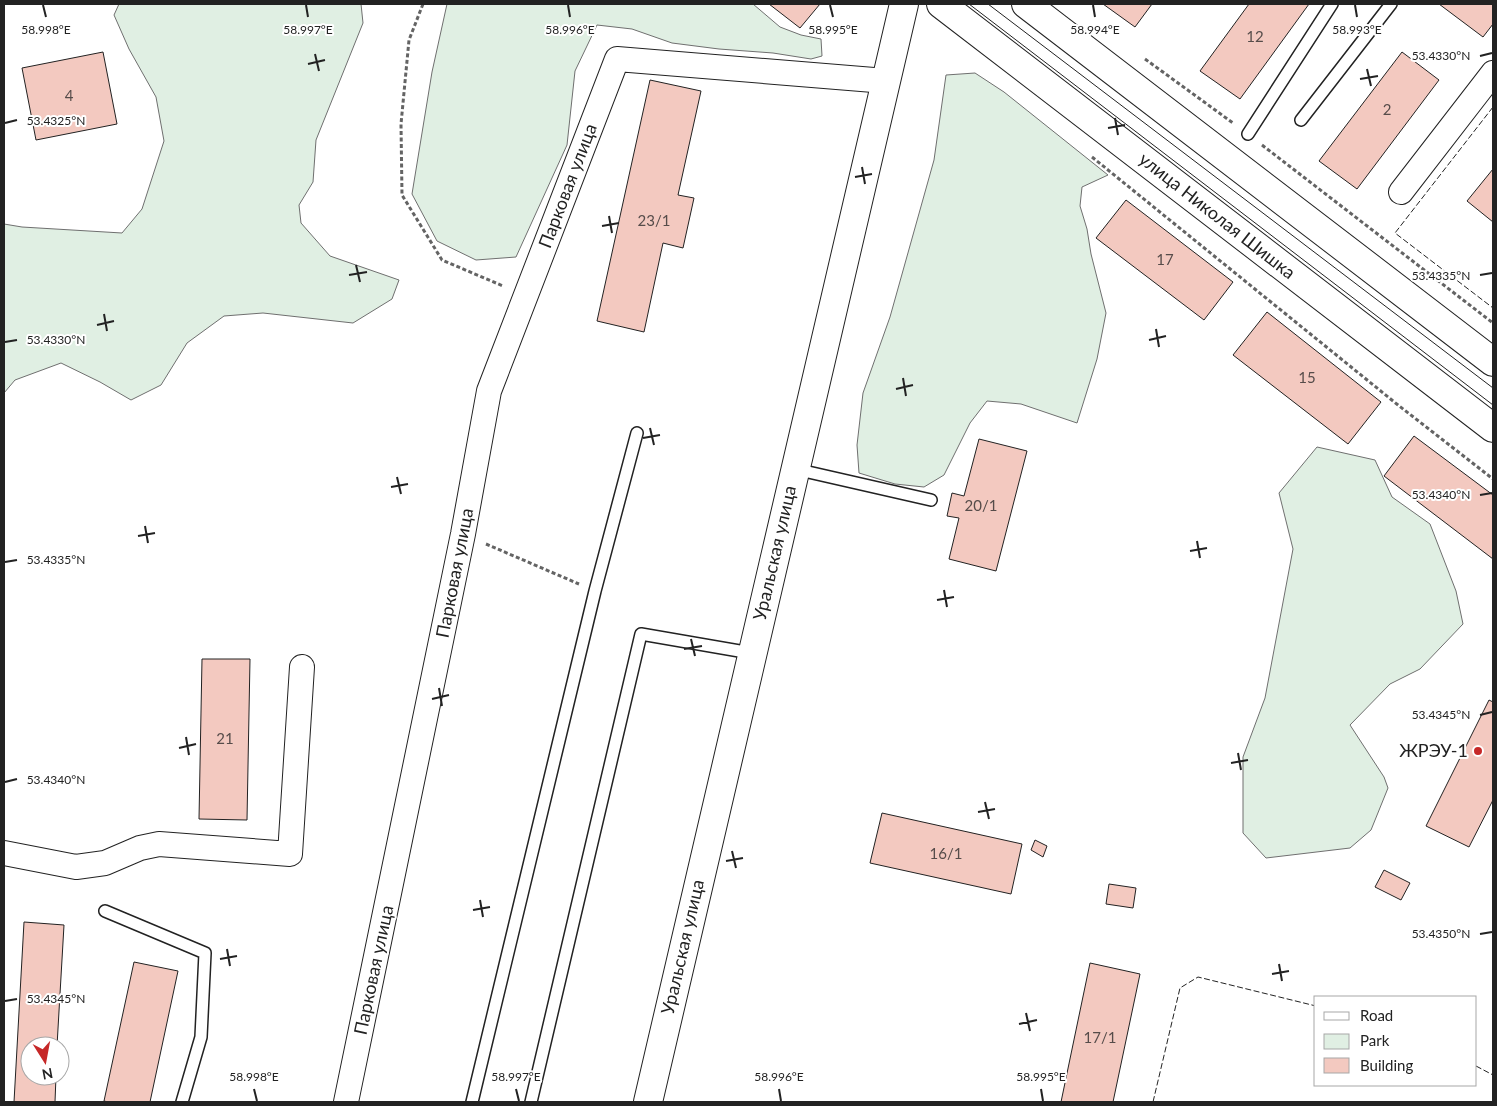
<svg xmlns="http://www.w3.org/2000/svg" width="1497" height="1106" viewBox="0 0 1497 1106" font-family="Lato,sans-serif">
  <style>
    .green { fill: #e0efe3; stroke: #6f6f6f }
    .building { fill: #f3c9c0; stroke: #222 }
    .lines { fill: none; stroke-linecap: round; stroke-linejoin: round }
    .lane-casing { stroke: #222; stroke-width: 14 }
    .street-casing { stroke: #222; stroke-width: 26 }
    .secondary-casing { stroke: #222; stroke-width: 30 }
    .path { stroke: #646464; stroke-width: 3; stroke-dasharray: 4 2.5; stroke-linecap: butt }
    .lane { stroke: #fff; stroke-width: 11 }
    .street { stroke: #fff; stroke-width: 24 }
    .secondary { stroke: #fff; stroke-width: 28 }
    .tram { stroke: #222; stroke-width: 1 }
    .fence { stroke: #222; stroke-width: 1; stroke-dasharray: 6 2.5; stroke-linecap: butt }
    .ticks { fill: none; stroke: #222; stroke-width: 2 }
    .poi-dot { fill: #c62828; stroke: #fff; stroke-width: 2 }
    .labels { text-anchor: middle; stroke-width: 4; stroke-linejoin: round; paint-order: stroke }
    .number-label { font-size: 15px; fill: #564c4a }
    .street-label { font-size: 18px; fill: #222; stroke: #fff }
    .poi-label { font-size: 18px; fill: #222; stroke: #fff; text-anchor: end }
    .ticks-label { font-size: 12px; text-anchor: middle; fill: #222; stroke: #fff; stroke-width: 4; stroke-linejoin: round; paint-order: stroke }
  </style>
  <rect width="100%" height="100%" fill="#fff"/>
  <path class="green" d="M119 4H361L363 23 316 140 313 182 299 205 301 223 330 256 399 280 392 299 353 323 263 313 224 316 187 343 161 385 131 400 100 382 61 363 15 380 4 393V224L22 227 122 233 142 209 164 141 156 97 129 49 114 15Z
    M447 4H753L780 27 801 35 821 39 822 56 811 59 773 53 719 49 672 43 632 29 597 25 575 71 567 145 516 257 476 260 437 241 412 194 432 72Z
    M975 73 1004 92 1108 175 1082 187 1080 206 1087 229 1091 254 1106 313 1097 359 1077 423 1021 404 987 401 970 423 944 475 924 487 895 484 859 473 857 445 863 393 890 317 934 160 946 75Z
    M1317 447 1375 460 1392 497 1430 524 1456 591 1463 624 1420 669 1390 684 1350 725 1384 777 1388 788 1371 830 1350 848 1266 858 1243 833V757L1265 698 1293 549 1279 493Z"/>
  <path class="building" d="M769 4H820L800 28Z
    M1103 4H1152L1135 27Z
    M1249 4H1309L1240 99 1200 71Z
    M1439 4H1493V24L1483 37Z
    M103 52 117 124 36 140 22 68Z
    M1402 52 1439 80 1357 189 1319 161Z
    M650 80 701 91 678 195 694 198 683 248 663 243 644 332 597 321Z
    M1493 169V222L1467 201Z
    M1126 200 1233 282 1204 320 1096 238Z
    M1267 312 1381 402 1348 444 1233 355Z
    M1414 436 1493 495V559L1384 476Z
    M979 439 1027 451 996 571 949 559 959 518 947 516 952 493 964 496Z
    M202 659H250L247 820 199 819Z
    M1489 700 1493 702V800L1469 847 1426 826Z
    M882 813 1022 844 1011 894 870 863Z
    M1035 840 1047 846 1043 857 1031 850Z
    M1384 870 1410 883 1401 900 1375 887Z
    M1109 884 1136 888 1133 908 1106 904Z
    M24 922 64 925 57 1046H30V1076H56L55 1102H14Z
    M134 962 178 971 150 1102H108L104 1101Z
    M1090 963 1140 974 1113 1102H1061Z"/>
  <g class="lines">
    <g class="lane-casing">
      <path id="lane" d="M1301 120 1391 4
        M1248 134 1332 4
        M795 469 931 500
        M105 911 205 953 201 1037 182 1102
        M472 1102 595 591 637 433
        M531 1102 641 634 751 653"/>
    </g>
    <g class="street-casing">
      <path id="street" d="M1401 192 1493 73
        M4 853 76 867 105 863 140 848 159 844 290 854 302 667
        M346 1102 463 534 489 391 617 59 886 81"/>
    </g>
    <g class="secondary-casing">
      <path id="secondary" d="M941 4 1493 428
        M1026 4 1493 362
        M648 1102 904 4"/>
    </g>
    <path class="path" d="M423 4 409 40 401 124 402 195 442 260 503 286
      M1145 59 1233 123
      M1262 145 1493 323
      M1092 157 1398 405 1493 479
      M486 544 579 584"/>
    <use href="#lane" class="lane"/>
    <use href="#street" class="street"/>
    <use href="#secondary" class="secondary"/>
    <path class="tram" d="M969 4 1493 405
      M988 4 1493 388"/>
    <path class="fence" d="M1493 107 1395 233 1493 308
      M1476 1066 1493 1075
      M1153 1102 1180 988 1198 977 1316 1006"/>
  </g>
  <path class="ticks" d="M43 5 46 17M306 5 308 17M568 5 570 17M830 5 833 17M1093 5 1095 17M1355 5 1357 17M315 54 319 71M1480 56 1492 53M308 64 325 60M1367 69 1371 86M1360 79 1378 76M1115 118 1118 135M5 123 17 120M1108 128 1125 125M862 167 865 184M855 177 872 174M609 216 612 233M602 226 619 223M356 265 360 282M349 275 367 272M1480 275 1492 273M104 314 107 331M97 325 114 321M1156 329 1159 347M1149 340 1166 336M5 342 17 340M903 378 906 396M896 389 913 385M650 428 654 445M643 438 660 435M397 477 401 494M391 487 408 484M1480 495 1492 493M145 526 148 543M138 536 155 533M1197 541 1200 558M1190 551 1207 548M5 562 17 560M944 590 947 607M937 600 954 597M691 639 695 656M684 649 702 646M439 688 442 706M432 699 449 695M1480 715 1492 712M186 737 189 755M179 748 196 744M1238 753 1241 770M1231 763 1248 760M5 782 17 779M985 802 989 819M978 812 995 809M732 851 736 868M726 861 743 858M480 900 483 917M473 910 490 907M1480 934 1492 932M227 949 230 966M220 959 237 956M1279 964 1282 981M1272 974 1289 971M5 1001 17 999M1026 1013 1030 1031M1019 1024 1037 1020M254 1089 257 1101M516 1089 519 1101M779 1089 781 1101M1041 1089 1043 1101"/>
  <circle class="poi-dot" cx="1478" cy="751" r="5"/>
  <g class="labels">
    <g class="number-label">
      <text x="1255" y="42">12</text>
      <text x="69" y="101">4</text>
      <text x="1387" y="115">2</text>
      <text x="654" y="226">23/1</text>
      <text x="1165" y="265">17</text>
      <text x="1307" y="383">15</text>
      <text x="981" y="511">20/1</text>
      <text x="225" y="744">21</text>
      <text x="946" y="859">16/1</text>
      <text x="1100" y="1043">17/1</text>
    </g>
    <g class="street-label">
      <text transform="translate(568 186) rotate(-69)" y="6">Парковая улица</text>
      <text transform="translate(1217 216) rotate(38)" y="6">улица Николая Шишка</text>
      <text transform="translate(775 553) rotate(-77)" y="6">Уральская улица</text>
      <text transform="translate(455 573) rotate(-79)" y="6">Парковая улица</text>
      <text transform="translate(683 947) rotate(-77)" y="6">Уральская улица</text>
      <text transform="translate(374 970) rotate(-78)" y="6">Парковая улица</text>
    </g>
    <g class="poi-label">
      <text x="1468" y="757">ЖРЭУ-1</text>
    </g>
  </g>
  <g class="ticks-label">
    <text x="46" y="34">58.998°E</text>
    <text x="308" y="34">58.997°E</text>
    <text x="570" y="34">58.996°E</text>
    <text x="833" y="34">58.995°E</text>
    <text x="1095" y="34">58.994°E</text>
    <text x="1357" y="34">58.993°E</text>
    <text x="1441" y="60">53.4330°N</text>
    <text x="56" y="125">53.4325°N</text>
    <text x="1441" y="280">53.4335°N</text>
    <text x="56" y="344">53.4330°N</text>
    <text x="1441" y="499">53.4340°N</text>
    <text x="56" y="564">53.4335°N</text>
    <text x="1441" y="719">53.4345°N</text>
    <text x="56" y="784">53.4340°N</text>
    <text x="1441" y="938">53.4350°N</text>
    <text x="56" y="1003">53.4345°N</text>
    <text x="254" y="1081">58.998°E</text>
    <text x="516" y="1081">58.997°E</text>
    <text x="779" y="1081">58.996°E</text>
    <text x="1041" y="1081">58.995°E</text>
  </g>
  <rect width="1497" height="1106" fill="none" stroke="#222222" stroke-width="10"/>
  <rect x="1314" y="996" width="162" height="90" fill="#ffffff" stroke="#a7a7a7"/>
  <rect x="1324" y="1012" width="25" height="8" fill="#ffffff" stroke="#a7a7a7"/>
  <text x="1360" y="1021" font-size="15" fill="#222222">Road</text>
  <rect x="1324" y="1034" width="25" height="15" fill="#e0efe3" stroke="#a7a7a7"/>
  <text x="1360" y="1046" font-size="15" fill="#222222">Park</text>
  <rect x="1324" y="1058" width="25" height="15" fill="#f3c9c0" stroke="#a7a7a7"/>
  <text x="1360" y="1071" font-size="15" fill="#222222">Building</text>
  <g transform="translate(45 1061) rotate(169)"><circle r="24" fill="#ffffff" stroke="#a7a7a7"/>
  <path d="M0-4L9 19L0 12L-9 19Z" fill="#c62828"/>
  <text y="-8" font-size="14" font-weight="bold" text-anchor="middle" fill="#222222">N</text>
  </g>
</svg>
